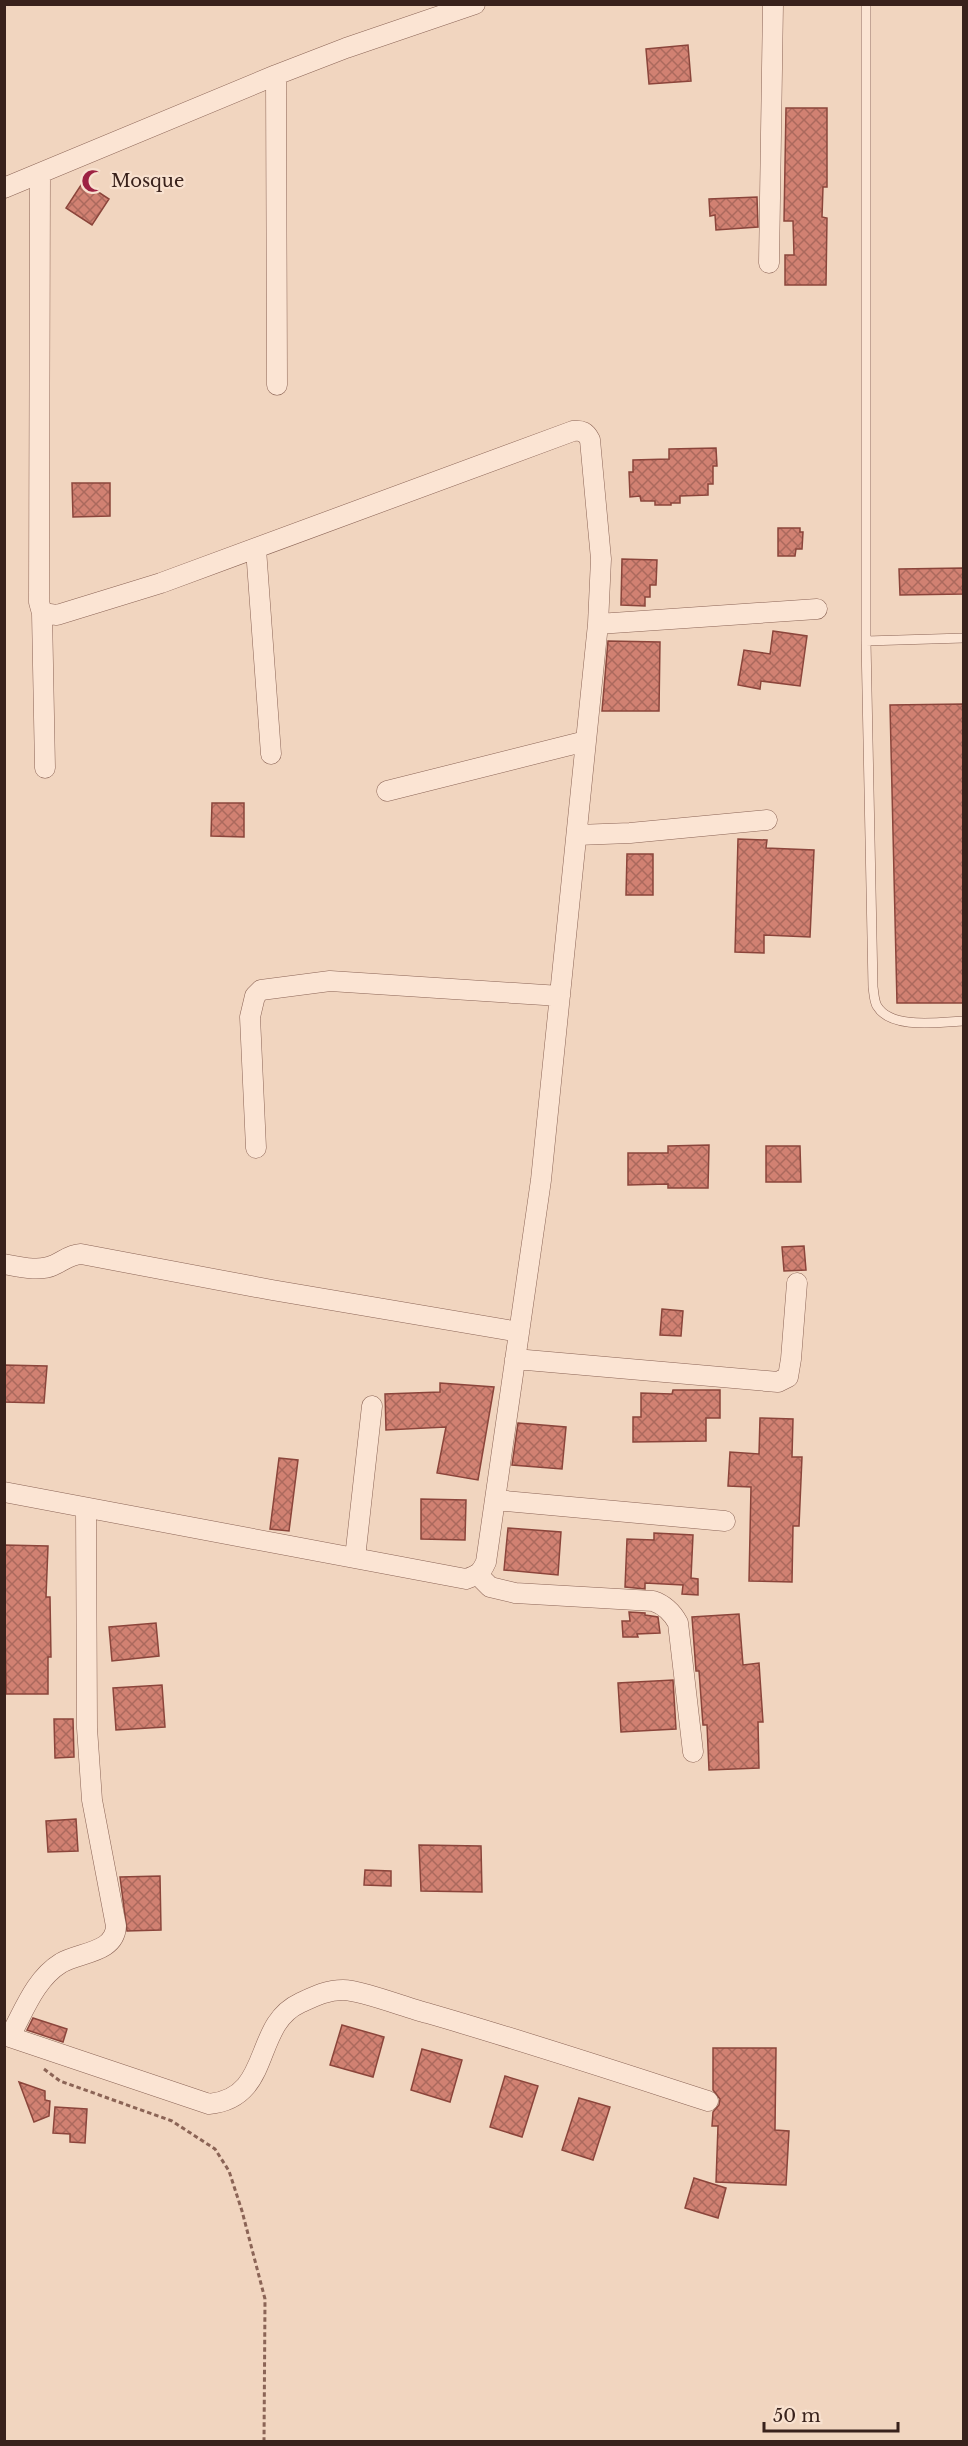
<svg xmlns="http://www.w3.org/2000/svg" width="968" height="2446" viewBox="0 0 968 2446" font-family="'Libre Baskerville',serif">
  <style>
    .building { fill: url(#building-cross-hatch); stroke: #8b453b; stroke-width: 1.5 }
    .lines { fill: none; stroke-linecap: round; stroke-linejoin: round }
    .service-casing { stroke: #8b6456; stroke-width: 10 }
    .minor-casing { stroke: #8b6456; stroke-width: 21 }
    .path { stroke: #8b6456; stroke-width: 3; stroke-dasharray: 4.5 3; stroke-linecap: butt }
    .service { stroke: #fbe4d3; stroke-width: 9 }
    .minor { stroke: #fbe4d3; stroke-width: 20 }
    .labels { text-anchor: middle; stroke-width: 4.5; stroke-linejoin: round; paint-order: stroke }
    .poi-label { font-size: 18px; fill: #39221c; stroke: #f8e1cf; text-anchor: start }
  </style>
  <defs>
    <pattern id="building-cross-hatch" width="8" height="8" patternUnits="userSpaceOnUse" patternTransform="scale(1.5)"><rect width="8" height="8" fill="#d18172"/><path d="M0 0l8 8M0 8l8-8" fill="none" stroke="#ab695d"/></pattern>
  </defs>
  <rect width="100%" height="100%" fill="#f1d5bf"/>
  <path class="building" d="M688 45 691 81 649 84 646 49Z
    M786 108H827V187H823L822 217 827 218 826 285H785V255H794L793 221H784Z
    M83 182 109 199 92 225 66 208Z
    M757 197 758 227 716 230 715 215 710 216 709 199Z
    M716 448 717 466H713V484H708V495L680 496V503H671V505H655V501H641L640 496 630 497 629 472H633V460L669 459V449Z
    M72 483H110V516L73 517Z
    M778 528H800V532H803L802 549H796L795 556H778Z
    M622 559 657 560 656 585H650V597H645V606L621 605Z
    M963 568V594L900 595 899 569Z
    M773 631 807 636 800 686 761 681 760 689 738 685 744 650 770 654Z
    M608 641 660 642 659 711H602Z
    M963 704V1003H897L890 705Z
    M212 803H244V837L211 836Z
    M738 839 767 840 766 848 814 850 810 937 764 935V953L735 952Z
    M627 854H653V895H626Z
    M709 1145 708 1188H668V1184L628 1185V1153H668V1146Z
    M766 1146H800L801 1182H766Z
    M804 1246 806 1270 784 1271 782 1247Z
    M662 1309 683 1311 681 1336 660 1335Z
    M4 1365 47 1366 44 1403 4 1402Z
    M440 1383 494 1387 478 1480 437 1473 446 1427 386 1430 385 1394 440 1392Z
    M673 1390H720V1418H706V1441L633 1442V1417H641V1393L672 1394Z
    M760 1418 793 1419 792 1457H802L799 1526H793L792 1582 749 1581 751 1487 728 1486 730 1452 759 1454Z
    M518 1423 566 1427 562 1469 512 1465Z
    M279 1458 298 1460 289 1531 270 1529Z
    M421 1499 466 1500 465 1540 421 1539Z
    M508 1528 561 1532 558 1575 504 1570Z
    M654 1533 693 1535 691 1578 698 1579V1595L682 1594 683 1585 645 1583V1589L625 1587 627 1539 654 1540Z
    M4 1545 48 1546 46 1597H50L51 1657H48V1694H6Z
    M629 1612 645 1613V1615L658 1617 660 1633 637 1634 638 1637H623L622 1621H630Z
    M739 1614 743 1665 759 1663 763 1722H758L759 1768 709 1770 707 1725H703L699 1671H696L692 1617Z
    M156 1623 159 1656 112 1661 109 1627Z
    M673 1680 676 1729 621 1732 618 1683Z
    M162 1685 165 1727 116 1730 113 1688Z
    M54 1719H73L74 1757 55 1758Z
    M76 1819 78 1851 48 1852 46 1821Z
    M419 1845 481 1846 482 1892 421 1891Z
    M365 1870 391 1871V1886L364 1885Z
    M160 1876 161 1930 127 1931 120 1877Z
    M33 2018 67 2029 63 2042 27 2030Z
    M342 2025 384 2037 373 2077 330 2065Z
    M713 2048H776L775 2130 789 2131 786 2185 716 2182 718 2126H712L713 2112 719 2105 720 2099 713 2090Z
    M422 2049 462 2060 450 2102 411 2090Z
    M505 2076 538 2086 522 2137 490 2127Z
    M19 2082 45 2091V2100L50 2101 49 2116 34 2122Z
    M579 2098 610 2107 593 2160 562 2150Z
    M55 2107 87 2109 85 2143 70 2142V2134L53 2133Z
    M694 2178 726 2188 718 2218 685 2208Z"/>
  <g class="lines">
    <g class="service-casing">
      <path id="service" d="M866 4V641L873 987C874 993 874 1001 877 1006 891 1030 940 1022 964 1021
        M866 641 964 638"/>
    </g>
    <g class="minor-casing">
      <path id="minor" d="M276 75 277 385
        M40 173 39 602 42 613 45 768
        M4 188 276 75 346 48 475 4
        M769 263 773 4
        M256 549 271 754
        M598 624 817 609
        M387 791 586 741
        M577 835 630 833 767 820
        M256 1148 250 1017 255 996 261 990 330 981 560 996
        M4 1264C20 1267 40 1272 54 1265 65 1260 69 1255 81 1254L272 1290 519 1332
        M515 1359 778 1382 788 1377 791 1359 797 1283
        M4 1492 466 1579C478 1575 481 1573 486 1562L541 1180 598 624 601 559 590 440C586 432 582 430 573 431L161 583 57 615 42 613
        M495 1500 725 1521
        M355 1558 372 1406
        M478 1575 490 1587 515 1593 653 1601C665 1605 672 1612 678 1623L693 1752
        M4 2035 209 2104C273 2098 252 2025 300 2003 315 1996 327 1990 343 1990 361 1990 407 2008 427 2013 521 2040 615 2071 708 2101
        M10 2036C24 2011 35 1979 61 1963 80 1952 115 1953 116 1926L92 1800 87 1728 86 1508"/>
    </g>
    <path class="path" d="M44 2069 60 2081 172 2121 215 2149 229 2171 242 2211 265 2299 264 2442"/>
    <use href="#service" class="service"/>
    <use href="#minor" class="minor"/>
  </g>
  <defs>
    <g id="mosque-bare" transform="scale(1.8)"><path d="M3.5-4.9A6 6 0 1 0 3.5 4.9A5 5 0 1 1 3.5-4.9Z" fill="#9d2243" stroke="#f8e1cf" stroke-width="2.5" paint-order="stroke"/></g>
  </defs>
  <g fill-rule="evenodd">
    <use href="#mosque-bare" x="93" y="181"/>
  </g>
  <g class="labels">
    <g class="poi-label">
      <text x="111" y="187">Mosque</text>
    </g>
  </g>
  <rect width="968" height="2446" fill="none" stroke="#39221c" stroke-width="12"/>
  <path d="M764 2422v9h134v-9" fill="none" stroke="#39221c" stroke-width="3"/>
  <text x="773" y="2422" font-size="18" fill="#39221c" stroke="#f8e1cf" stroke-width="4.5" paint-order="stroke">50 m</text>
</svg>
